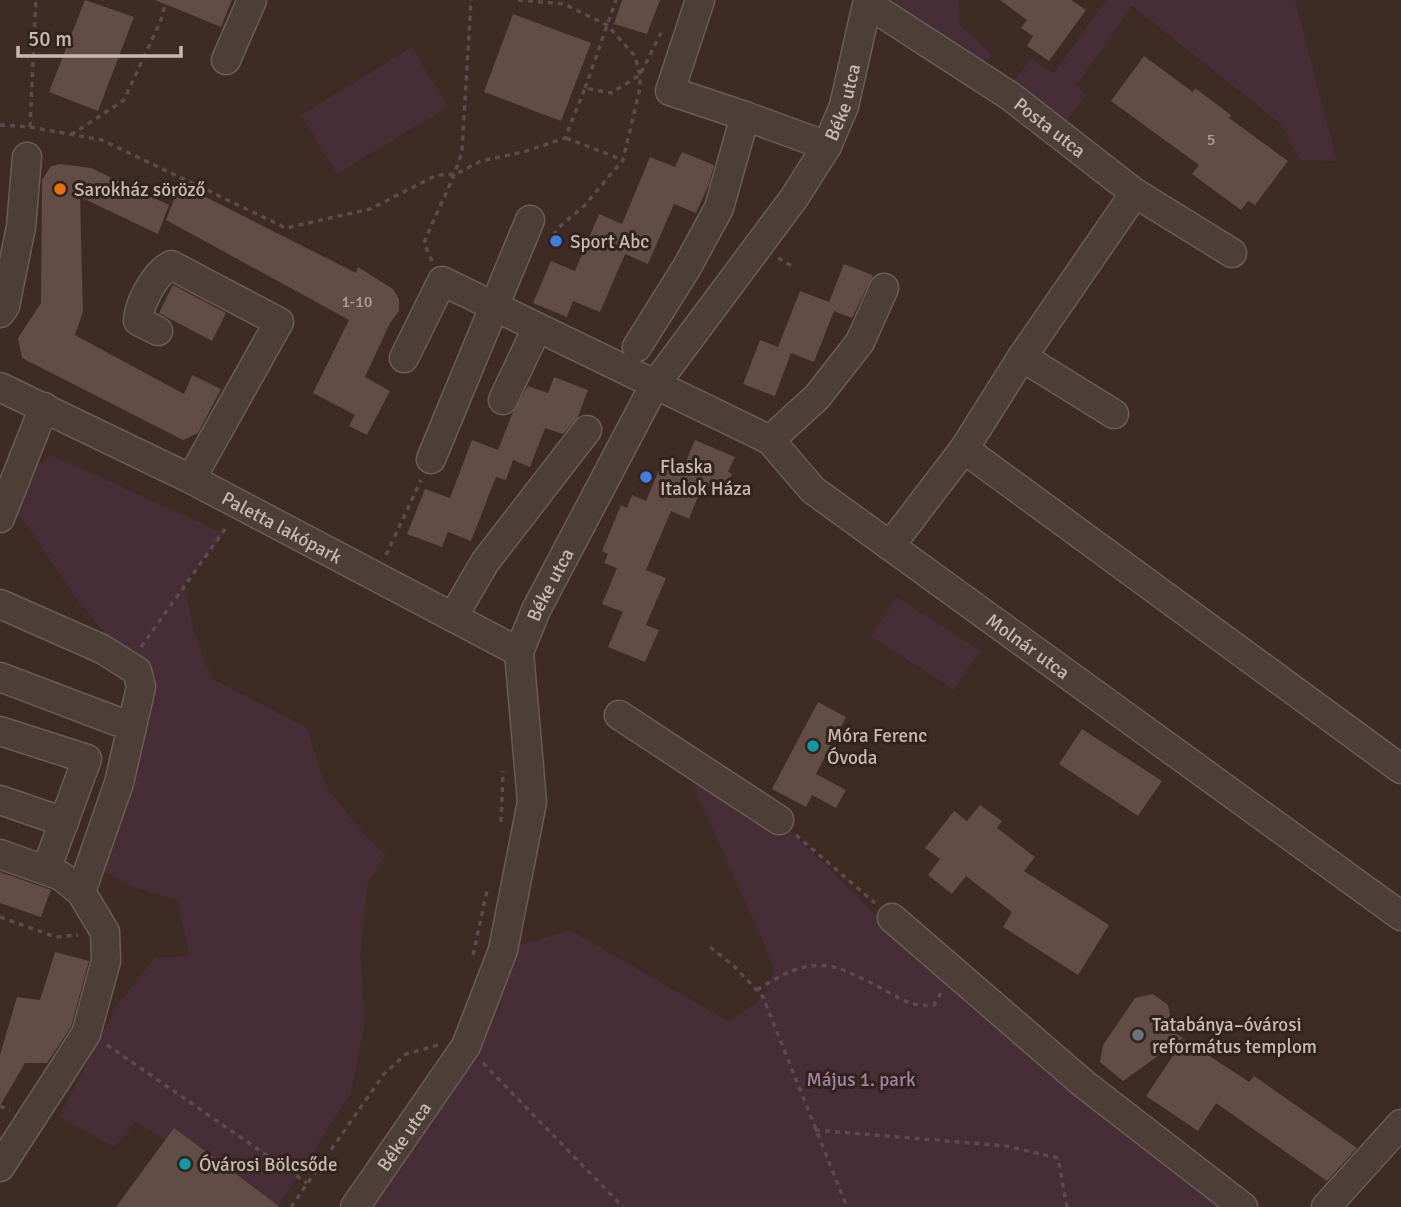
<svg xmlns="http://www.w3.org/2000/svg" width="1401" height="1207" viewBox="0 0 1401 1207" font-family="Signika,sans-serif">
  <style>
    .green { fill: #472d35 }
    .building { fill: #614d45 }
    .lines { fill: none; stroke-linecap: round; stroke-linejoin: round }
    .minor-casing { stroke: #6b5c56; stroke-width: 31 }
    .path { stroke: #5f494d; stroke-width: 3.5; stroke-dasharray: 5 5; stroke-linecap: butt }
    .minor { stroke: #4d3e38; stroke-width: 28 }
    .food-dot { fill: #e8710a; stroke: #32231d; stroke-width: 2.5 }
    .shop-dot { fill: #3f7fe0; stroke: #32231d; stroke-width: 2.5 }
    .culture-dot { fill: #0f9aa8; stroke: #32231d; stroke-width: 2.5 }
    .worship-dot { fill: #6b7280; stroke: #32231d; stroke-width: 2.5 }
    .labels { text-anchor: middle; stroke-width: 6; stroke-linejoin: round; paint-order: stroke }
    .number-label { font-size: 16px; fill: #ae9f98 }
    .street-label { font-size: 19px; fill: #c8bab3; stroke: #32231d }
    .poi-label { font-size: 19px; fill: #c8bab3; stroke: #32231d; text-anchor: start }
    .park-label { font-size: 19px; fill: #a681a8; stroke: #32231d }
  </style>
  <rect width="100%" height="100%" fill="#3d2b24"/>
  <path class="green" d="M893 0H956L959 2V24L992 55 975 74Z
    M1106 0H1295L1337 161 1300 160 1281 124 1132 6 1076 86 1086 94 1059 133 1006 90 1031 59 1054 73Z
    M412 47 448 107 337 174 301 115Z
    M52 455 225 534 185 582 194 633 212 678 307 728 325 786 364 834 386 855 368 882 360 955 365 1020 351 1093 278 1207H260L136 1121 115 1147 59 1117 116 1007 155 957 190 956 177 900 133 887 103 871 136 726 125 657 75 597 15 508 31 468Z
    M897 597 980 651 954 690 871 636Z
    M676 747 779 820 965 1002 1219 1207H357L466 1046 503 950 570 930 730 1022 763 997 775 969Z"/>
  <path class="building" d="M85 0 134 17 98 111 49 92Z
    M155 0H232L221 27Z
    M622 0H660L647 34 614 24Z
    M1000 0H1071L1086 10 1049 61 1027 46 1033 36 1021 28 1027 20Z
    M513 14 591 43 561 121 484 92Z
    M1144 56 1193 92 1195 88 1231 115 1229 118 1288 161 1255 205 1248 201 1241 210 1192 174 1199 165 1111 101Z
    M682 152 714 165 709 184 696 213 674 204 648 264 625 254 600 312 573 301 567 317 533 303 551 261 575 271 599 214 622 224 650 157 675 167Z
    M60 164 91 168 169 205 158 234 80 197 83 312 75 335 184 394 192 375 221 389 198 433 183 440 22 358 18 338 41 303 42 180 51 166Z
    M180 184 356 273 358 267 393 289 399 299V311L390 323 365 377 390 391 367 435 349 426 355 415 313 393 349 320 166 220Z
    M844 264 873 275 852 318 834 311 814 362 791 353 775 396 743 384 760 340 778 347 800 291 829 302Z
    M173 285 226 313 212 341 159 313Z
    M554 377 588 390 578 417 563 434 545 428 530 467 513 460 506 480 496 477 471 541 448 532 442 547 407 534 425 489 450 498 472 440 498 450 512 414 528 386 548 393Z
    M695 440 735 457 728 472 732 474 725 493 703 484 689 519 671 511 646 570 666 578 646 625 659 630 645 662 608 647 623 612 602 604 617 568 604 563 608 554 602 551 621 505 627 508 632 495 646 501 661 465 681 473Z
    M818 702 846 717 816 774 846 790 836 808 812 795 806 807 772 789Z
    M1082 729 1162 781 1138 816 1059 764Z
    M980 805 1002 821 997 828 1035 857 1024 871 1109 925 1078 975 1003 927 1012 912 966 876 952 894 928 875 940 859 925 848 954 811 967 821Z
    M0 872 51 890 41 917 0 903Z
    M55 952 89 961 71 1027 47 1063H25L0 1106V1055L17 997 40 1000Z
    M1153 994 1168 1005 1173 1032 1183 1038 1123 1081 1100 1062 1103 1045 1135 998Z
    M1184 1039 1249 1082 1254 1076 1357 1148 1327 1181 1216 1103 1198 1131 1146 1096Z
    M174 1128 280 1207H116Z"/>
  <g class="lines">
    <g class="minor-casing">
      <g id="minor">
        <path d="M700 0 670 91 745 116"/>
        <path id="s1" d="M868 4 1010 96 1135 193 1232 253"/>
        <path d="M226 60 252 0"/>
        <path d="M0 313 5 306 21 227 27 157"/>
        <path d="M158 331 138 321C139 303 155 273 171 265L279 322 191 479"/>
        <path d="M637 347 687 267 719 208 745 116 827 146"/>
        <path d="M1022 357 1114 414"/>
        <path id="s2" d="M404 358 442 281 770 440 813 490 1401 916"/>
        <path id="s3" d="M0 387 191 479 519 652"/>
        <path d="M503 400 537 328"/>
        <path d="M770 440 817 397 860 342 884 288"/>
        <path d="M964 449 1401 769"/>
        <path d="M431 459 530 220"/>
        <path d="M0 518 44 407"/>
        <path d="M890 546 964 449 1022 357 1135 193"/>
        <path d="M0 604 102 649 137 671 141 687 119 783 81 892"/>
        <path d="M453 617 485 562 587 430"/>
        <path d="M0 677 116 721"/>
        <path d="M619 715 779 820"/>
        <path d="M0 731 87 759 46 870"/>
        <path d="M0 800 64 822"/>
        <path d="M0 854 61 876 81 892 105 932 106 961 86 1034 0 1167"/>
        <path d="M892 918 1084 1084 1243 1207"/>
        <path id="s4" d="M355 1207 466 1046 503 950 532 802 519 652 536 610 654 386 794 198 827 146 844 106 868 0"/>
        <path d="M1326 1207 1401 1124"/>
      </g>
    </g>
    <path class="path" d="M518 0 564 4 607 25 635 56 640 75V88L623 160 584 206 558 228 550 240
      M585 88 616 0
      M0 125 30 127 102 140 286 228 370 209 437 175 456 174 481 161 523 152 565 138 585 88 611 93 640 75 661 33
      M30 127 36 0
      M71 135 124 100 161 20 166 0
      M566 138 623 160
      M778 258 792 266
      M432 261 424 243C436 212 453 183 462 151L471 0
      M386 555 421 480
      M141 647 228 525
      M501 822 503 771
      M796 835 875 903
      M0 917 56 937 78 935
      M710 947 734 966 763 997 847 1207
      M473 955 487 891
      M757 990C815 953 831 961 888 992 906 1002 915 1007 934 1005L941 993
      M107 1045 307 1183
      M483 1063 623 1207
      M0 1106 10 1110
      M815 1130 1006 1146 1058 1158 1067 1207
      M291 1207 384 1074 406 1054 438 1045"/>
    <use href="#minor" class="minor"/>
  </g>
  <circle class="food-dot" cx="60" cy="189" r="7"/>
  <g class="shop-dot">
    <circle cx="556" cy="241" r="7"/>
    <circle cx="646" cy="477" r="7"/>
  </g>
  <g class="culture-dot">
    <circle cx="813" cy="746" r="7"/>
    <circle cx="185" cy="1164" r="7"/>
  </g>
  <circle class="worship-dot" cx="1138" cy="1035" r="7"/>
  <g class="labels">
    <g class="number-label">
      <text x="1211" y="145">5</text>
      <text x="357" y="307">1-10</text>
    </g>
    <g class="street-label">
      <text dy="7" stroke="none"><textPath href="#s4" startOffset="1241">Béke utca</textPath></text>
      <text dy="7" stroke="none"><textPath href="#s1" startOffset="220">Posta utca</textPath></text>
      <text dy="7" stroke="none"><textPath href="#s3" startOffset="315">Paletta lakópark</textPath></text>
      <text dy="7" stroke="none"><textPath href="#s4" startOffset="674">Béke utca</textPath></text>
      <text dy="7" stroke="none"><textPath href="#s2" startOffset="782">Molnár utca</textPath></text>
      <text dy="7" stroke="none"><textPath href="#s4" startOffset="86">Béke utca</textPath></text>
    </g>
    <g class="poi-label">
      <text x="74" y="196">Sarokház söröző</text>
      <text x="570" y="248">Sport Abc</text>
      <text x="660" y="473">Flaska<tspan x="660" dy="22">Italok Háza</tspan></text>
      <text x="827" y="742">Móra Ferenc<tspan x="827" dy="22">Óvoda</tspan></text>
      <text x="1152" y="1031">Tatabánya–óvárosi<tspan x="1152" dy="22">református templom</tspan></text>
      <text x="199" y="1171">Óvárosi Bölcsőde</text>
    </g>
    <g class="park-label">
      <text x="861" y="1086">Május 1. park</text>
    </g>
  </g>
  <path d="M18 46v10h163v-10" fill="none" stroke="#c8bab3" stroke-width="3.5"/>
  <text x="28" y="46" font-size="21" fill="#c8bab3" stroke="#32231d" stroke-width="5" paint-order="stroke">50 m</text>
</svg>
